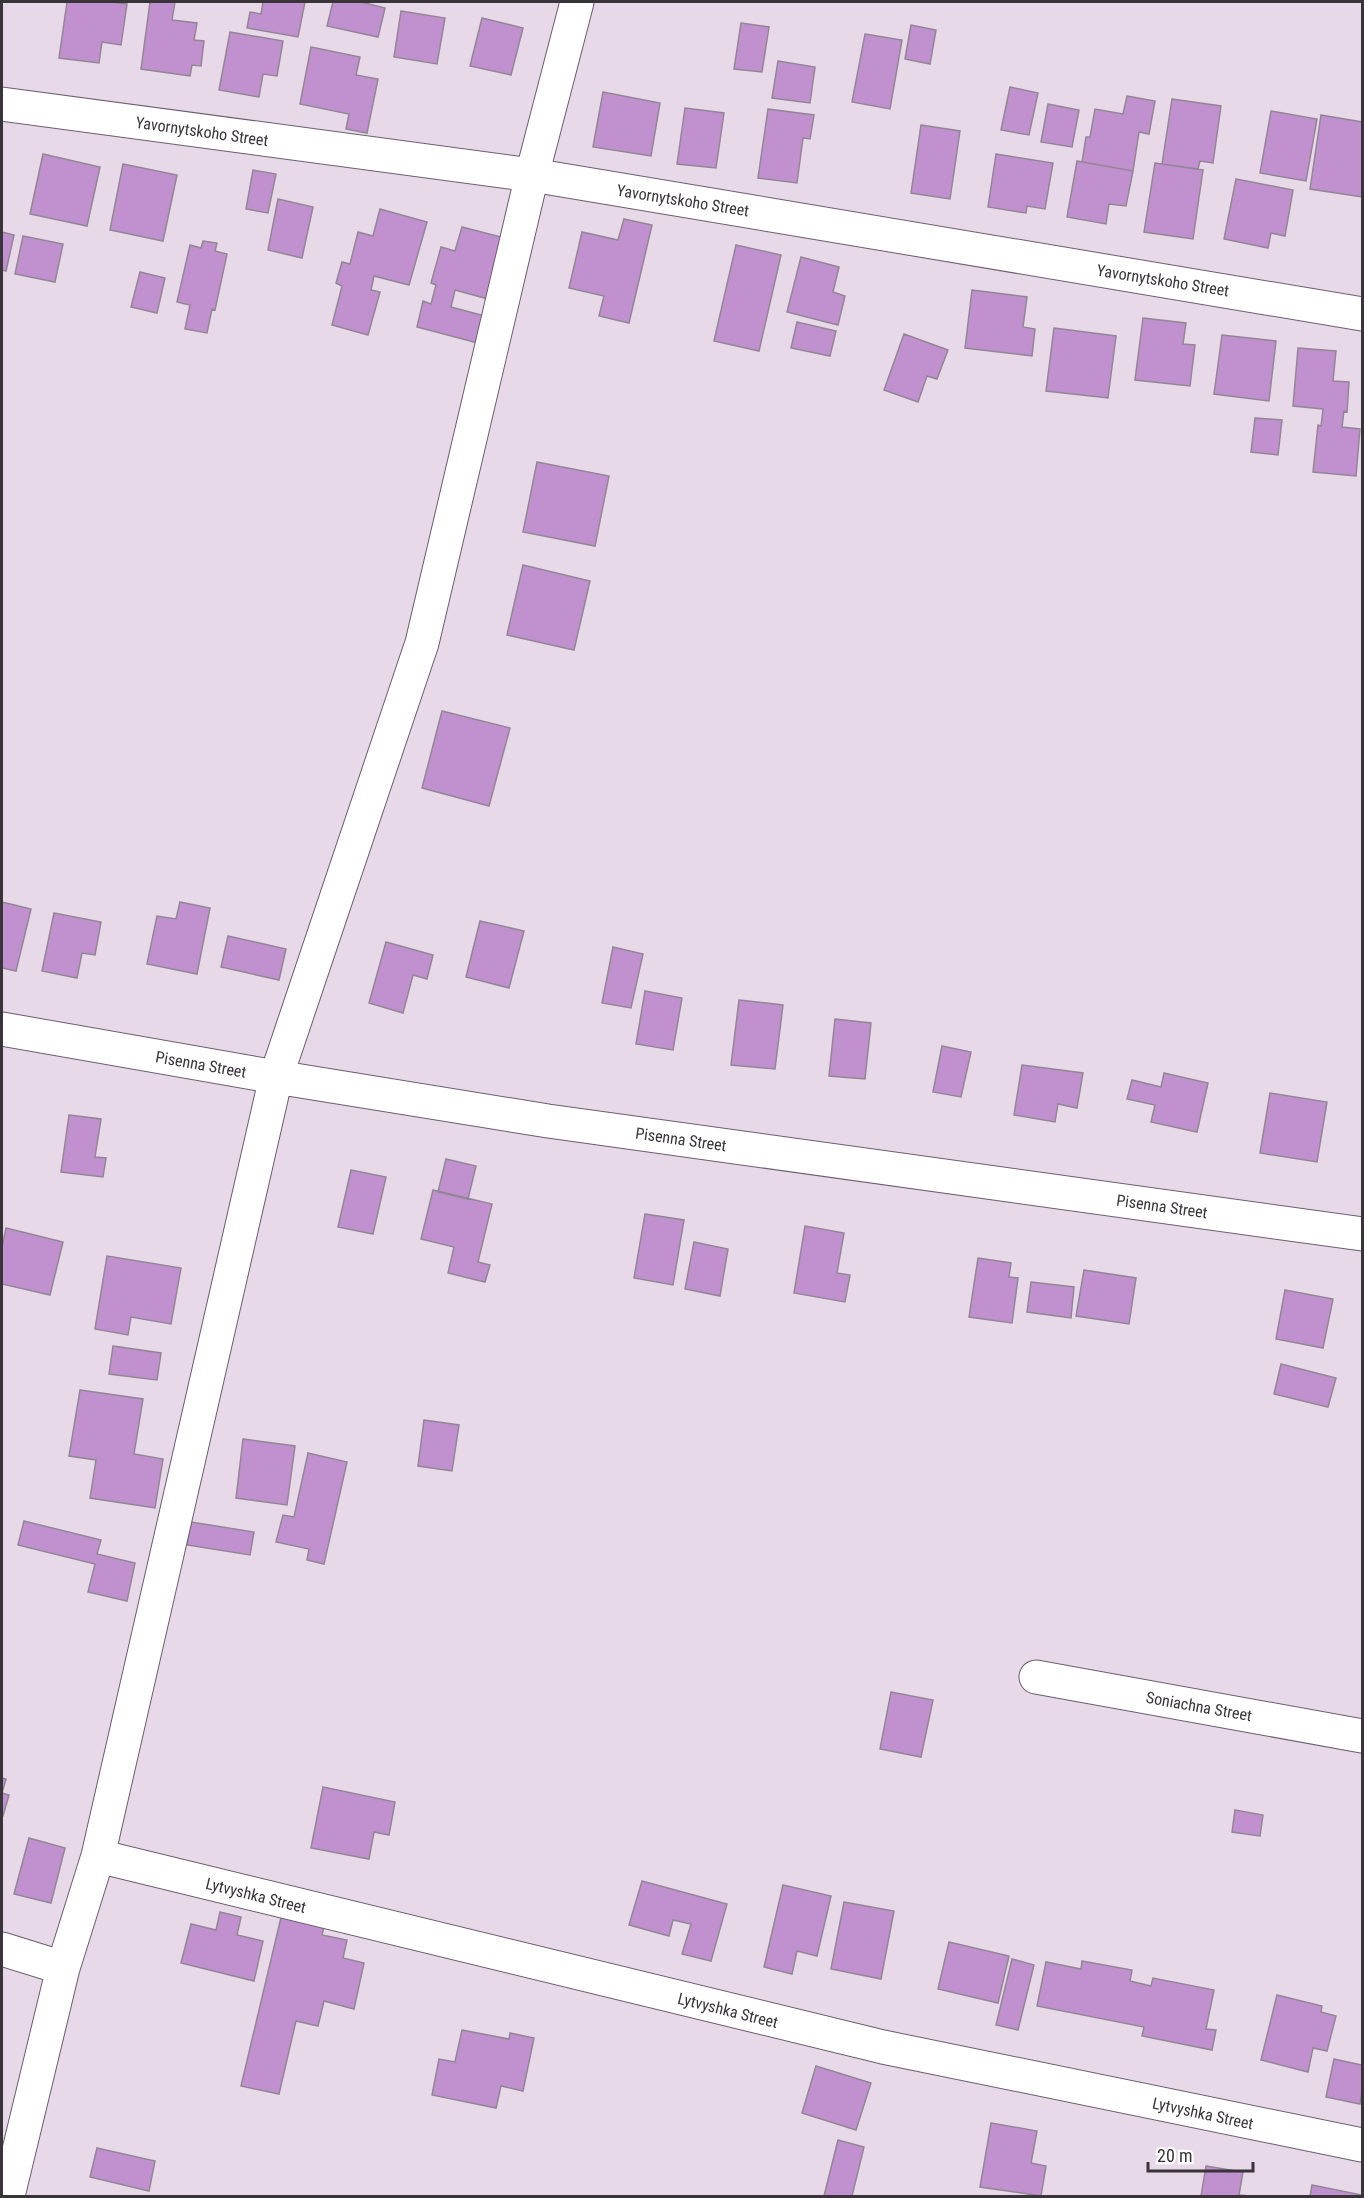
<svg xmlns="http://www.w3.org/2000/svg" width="1364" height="2198" viewBox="0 0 1364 2198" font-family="'Roboto Condensed',sans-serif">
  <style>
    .building { fill: #c191cf; stroke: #928696; stroke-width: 1.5 }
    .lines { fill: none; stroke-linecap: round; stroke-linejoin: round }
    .minor-casing { stroke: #6b5e6c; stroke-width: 35 }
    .minor { stroke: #fff; stroke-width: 33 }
    .labels { text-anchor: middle; stroke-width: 6; stroke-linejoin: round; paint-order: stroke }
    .street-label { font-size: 16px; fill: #39333a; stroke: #fff }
  </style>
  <rect width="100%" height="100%" fill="#e8d9e9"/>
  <path class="building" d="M67 2H111L127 4 121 45 102 42 99 63 59 58Z
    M150 2H175L172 20 197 23 194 40 204 41 201 66 192 65 190 76 141 69Z
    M263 2H305L298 37 247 28 250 12 261 14Z
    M333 2H361L385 8 378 37 327 26Z
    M401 11 445 18 437 64 394 57Z
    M482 18 523 28 511 75 470 66Z
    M741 23 769 27 762 72 734 69Z
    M911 25 936 30 930 64 905 59Z
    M230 32 283 41 277 76 263 74 259 97 219 90Z
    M865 34 902 40 890 109 852 102Z
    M311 47 360 57 356 75 378 79 367 133 346 129 349 114 300 104Z
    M778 61 815 67 810 103 772 98Z
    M1010 87 1038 93 1029 135 1001 130Z
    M603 92 660 103 651 156 593 147Z
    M1127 96 1155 101 1149 134 1139 132 1133 171 1082 162 1086 137H1090L1095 109 1123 114Z
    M1172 99 1221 106 1213 163 1200 161 1198 169 1162 164Z
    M1048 104 1079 110 1072 147 1041 142Z
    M685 108 724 113 716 168 677 164Z
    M768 109 814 115 810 139 803 138 797 183 758 178Z
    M1271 111 1317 119 1306 181 1260 173Z
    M1321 115 1362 122V197L1310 189Z
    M921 125 960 131 950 199 911 193Z
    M43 154 100 167 87 226 30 214Z
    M996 154 1053 163 1045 209 1027 206 1026 213 988 207Z
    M1077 161 1133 171 1126 206 1109 204 1106 224 1067 217Z
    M1155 163 1203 170 1193 239 1144 232Z
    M123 164 177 175 163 241 110 230Z
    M253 170 276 174 268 213 246 209Z
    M1236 179 1293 190 1285 236 1271 233 1268 248 1224 239Z
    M278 199 313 207 302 258 268 250Z
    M380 209 427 222 409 285 374 276 371 290 380 292 368 335 332 325 342 286 336 283 342 262 350 264 358 232 373 236Z
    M624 219 652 225 629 323 599 316 604 296 569 288 582 232 618 240Z
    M462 227 505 238 488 299 455 290 451 307 485 316 478 343 417 327 423 301 431 304 436 285 431 283 441 247 455 251Z
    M2 232 14 235 6 271 2 270Z
    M23 236 63 244 55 282 15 274Z
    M203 241 217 243 215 251 227 254 215 310 212 309 207 333 185 329 190 305 177 302 190 245 201 248Z
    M736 245 781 255 759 351 714 341Z
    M801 257 839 267 833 292 845 296 838 325 787 312Z
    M140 272 165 278 157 313 131 307Z
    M972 290 1027 297 1023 327 1035 329 1032 356 965 348Z
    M1143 318 1186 323 1183 344 1195 345 1190 386 1135 380Z
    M797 322 836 331 830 356 791 348Z
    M1054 328 1116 336 1108 398 1046 391Z
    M904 334 948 350 937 379 927 376 918 402 884 390Z
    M1222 335 1276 341 1269 401 1214 394Z
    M1298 348 1336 351 1333 381 1349 382 1347 412 1344 411 1342 427 1360 429 1356 476 1313 472 1318 425 1321 426 1323 409 1293 406Z
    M1255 418 1282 420 1278 455 1251 452Z
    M537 462 609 476 595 546 523 532Z
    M523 565 590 581 574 650 507 635Z
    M442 711 510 728 489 806 422 788Z
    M2 902 31 909 16 971 2 968Z
    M180 902 210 908 197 974 147 964 157 916 176 919Z
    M54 913 101 922 95 955 82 953 77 978 42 971Z
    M480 921 524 931 509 988 466 977Z
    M228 936 286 949 279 980 221 967Z
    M386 942 433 955 427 979 413 975 403 1013 369 1003Z
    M613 947 643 954 631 1008 602 1003Z
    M645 991 682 998 673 1050 636 1044Z
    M739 1000 783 1005 775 1069 731 1065Z
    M835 1019 871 1023 865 1079 829 1076Z
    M942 1046 971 1052 961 1097 933 1092Z
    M1022 1065 1083 1073 1077 1108 1058 1104 1055 1122 1014 1115Z
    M1164 1073 1208 1083 1197 1132 1151 1122 1155 1105 1127 1099 1132 1080 1161 1087Z
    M1270 1093 1327 1102 1317 1162 1260 1153Z
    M69 1115 101 1119 95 1157 106 1158 103 1177 61 1172Z
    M446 1159 476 1166 468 1199 438 1192Z
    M351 1170 386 1177 373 1234 338 1227Z
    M433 1190 492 1204 478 1262 490 1265 485 1282 448 1273 454 1247 421 1239Z
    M645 1214 684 1220 673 1285 634 1278Z
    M805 1226 844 1233 837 1273 850 1275 845 1302 794 1293Z
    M6 1228 63 1242 50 1295 2 1284V1247Z
    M694 1242 728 1249 720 1296 685 1289Z
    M107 1256 181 1268 171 1324 131 1317 128 1335 95 1329Z
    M978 1258 1011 1263 1009 1277 1018 1278 1012 1323 969 1317Z
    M1084 1270 1136 1278 1129 1324 1076 1316Z
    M1031 1282 1074 1287 1071 1318 1027 1312Z
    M1285 1290 1333 1299 1323 1348 1276 1339Z
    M113 1346 161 1353 157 1380 109 1374Z
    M1281 1364 1336 1378 1328 1407 1274 1394Z
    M80 1390 143 1399 134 1454 163 1459 155 1508 90 1498 96 1460 69 1456Z
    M424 1420 459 1425 452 1471 418 1466Z
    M243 1439 295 1446 287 1505 236 1498Z
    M308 1453 347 1462 324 1564 307 1560 309 1549 276 1542 283 1515 294 1517Z
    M24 1521 101 1540 97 1554 135 1563 127 1601 88 1592 95 1564 18 1545Z
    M191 1522 254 1532 250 1555 187 1545Z
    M891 1692 933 1700 921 1757 880 1749Z
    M2 1778 6 1779 2 1793 9 1795 3 1816H2Z
    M323 1787 395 1802 389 1835 374 1832 369 1859 311 1848Z
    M1235 1810 1263 1815 1260 1836 1232 1832Z
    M29 1838 65 1848 51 1903 14 1894Z
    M642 1881 727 1904 711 1961 682 1954 691 1924 673 1920 669 1936 629 1925Z
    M783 1885 831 1896 817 1956 797 1951 792 1974 764 1967Z
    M844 1902 894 1911 881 1979 831 1969Z
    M283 1909 326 1919 322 1935 347 1940 343 1958 364 1963 354 2009 324 2001 318 2026 296 2021 279 2094 241 2086Z
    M220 1912 241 1917 237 1935 263 1941 254 1981 181 1963 191 1924 216 1930Z
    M949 1942 1009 1956 998 2003 938 1989Z
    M1012 1959 1034 1965 1018 2030 996 2025Z
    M1082 1961 1132 1970 1130 1981 1151 1986 1153 1978 1214 1990 1206 2029 1216 2030 1212 2050 1142 2036 1144 2027 1037 2006 1046 1962 1081 1969Z
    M1277 1995 1322 2006 1321 2012 1336 2016 1327 2051 1313 2048 1308 2072 1261 2060Z
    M462 2030 509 2039 510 2033 534 2038 523 2091 501 2086 496 2108 432 2095 439 2059 455 2062Z
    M1334 2059 1362 2065V2091L1360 2104 1326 2097Z
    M816 2066 871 2083 856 2130 802 2113Z
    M991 2123 1037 2131 1031 2163 1046 2166 1041 2196 980 2187Z
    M838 2140 864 2147 852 2196H824Z
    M97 2148 155 2161 149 2191 90 2177Z
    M1206 2166 1243 2172 1239 2195 1250 2196H1201Z
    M1312 2185 1362 2195V2196H1310Z"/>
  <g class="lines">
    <g class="minor-casing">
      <path id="minor" d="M2 104 532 175 1362 314
        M2 1029 276 1077 548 1121 1362 1234
        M1036 1677 1362 1736
        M98 1856 883 2047 1362 2145
        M2 1949 63 1968
        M8 2196 63 1968 98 1856 276 1077 422 643 532 175 577 2"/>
    </g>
    <use href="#minor" class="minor"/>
  </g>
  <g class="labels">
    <g class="street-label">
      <text transform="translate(202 131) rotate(8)" y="6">Yavornytskoho Street</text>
      <text transform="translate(683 200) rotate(9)" y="6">Yavornytskoho Street</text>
      <text transform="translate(1163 280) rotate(9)" y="6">Yavornytskoho Street</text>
      <text transform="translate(201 1064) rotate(10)" y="6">Pisenna Street</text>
      <text transform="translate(681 1139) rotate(8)" y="6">Pisenna Street</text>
      <text transform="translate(1162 1206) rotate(8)" y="6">Pisenna Street</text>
      <text transform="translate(1199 1706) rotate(10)" y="6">Soniachna Street</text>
      <text transform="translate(256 1895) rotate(14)" y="6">Lytvyshka Street</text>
      <text transform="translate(728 2010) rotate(14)" y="6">Lytvyshka Street</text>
      <text transform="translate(1203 2113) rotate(12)" y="6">Lytvyshka Street</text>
    </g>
  </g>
  <rect width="1364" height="2198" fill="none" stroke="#39333a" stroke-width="6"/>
  <path d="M1148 2162v9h105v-9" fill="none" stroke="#39333a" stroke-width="3"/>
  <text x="1157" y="2162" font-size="18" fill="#39333a" stroke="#ffffff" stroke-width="4.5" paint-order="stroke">20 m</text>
</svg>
